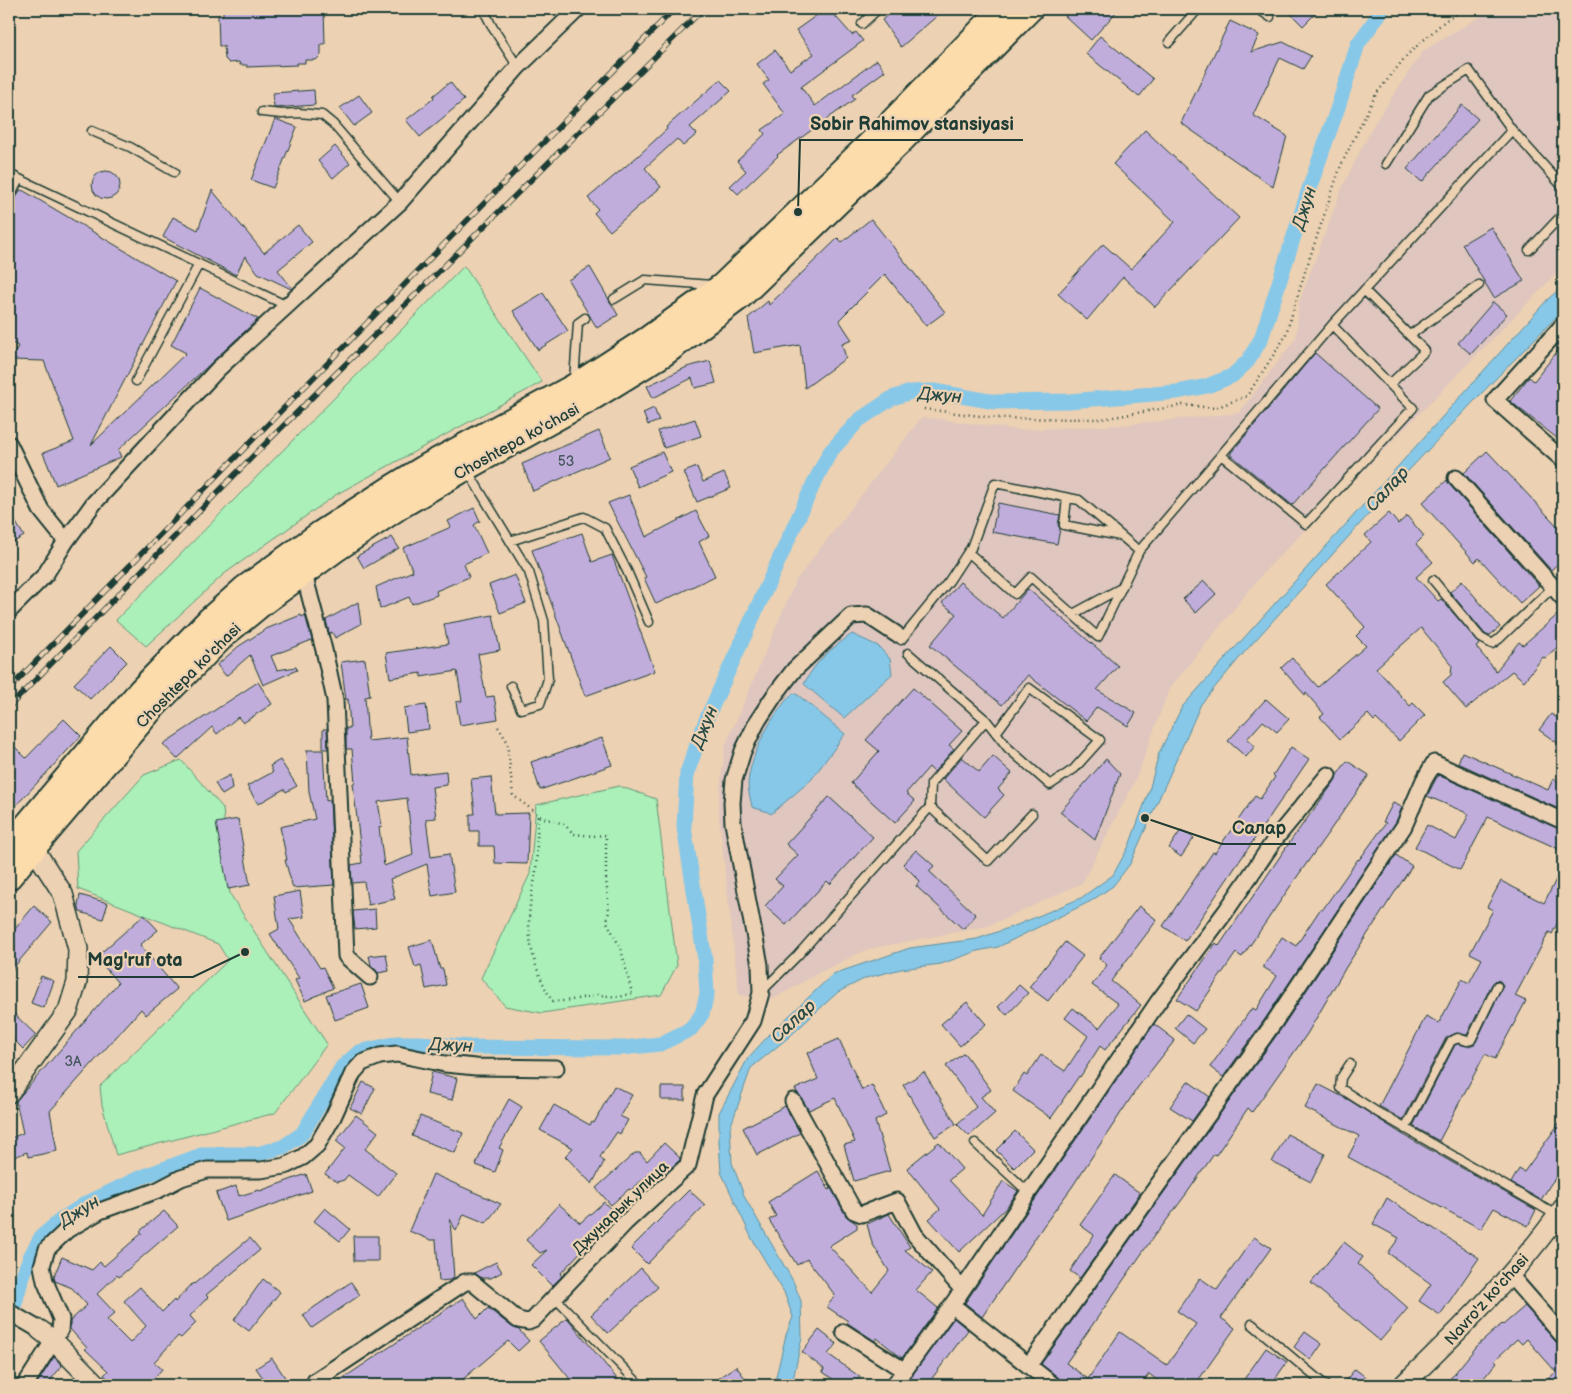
<svg xmlns="http://www.w3.org/2000/svg" width="1572" height="1394" viewBox="0 0 1572 1394" font-family="'Balsamiq Sans',sans-serif">
  <style>
    .built { fill: #dfc6bf }
    .green { fill: #abefb9; stroke: #659676 }
    .water { fill: #87c8e8; stroke: #5d90a0 }
    .lines { fill: none; stroke-linecap: round; stroke-linejoin: round }
    .canal { stroke: #87c8e8; stroke-width: 15 }
    .building { fill: #c0addc; stroke: #1f3d34; fill-rule: evenodd }
    .service-casing { stroke: #1f3d34; stroke-width: 11 }
    .minor-casing { stroke: #1f3d34; stroke-width: 19 }
    .tertiary-casing { stroke: #1f3d34; stroke-width: 22 }
    .primary-casing { stroke: #1f3d34; stroke-width: 28 }
    .path { stroke: #1f3d34; stroke-width: 2.5; stroke-dasharray: 1 4; stroke-linecap: butt }
    .service { stroke: #ecd1b3; stroke-width: 8 }
    .minor { stroke: #ecd1b3; stroke-width: 15 }
    .tertiary { stroke: #ecd1b3; stroke-width: 19 }
    .primary { stroke: #fddcac; stroke-width: 24 }
    .rail-casing { stroke: #1f3d34; stroke-width: 5.5 }
    .rail { stroke: #ecd1b3; stroke-width: 4; stroke-dasharray: 11; stroke-linecap: butt }
    .labels { text-anchor: middle; stroke-width: 4.5; stroke-linejoin: round; paint-order: stroke }
    .number-label { font-size: 14px; fill: #47595e }
    .street-label { font-size: 16px; fill: #1f3d34; stroke: #ecd1b3 }
    .water-label { font-size: 18px; font-style: italic; fill: #294b46; stroke: #ecd1b3 }
    .leader { fill: none; stroke: #1f3d34; stroke-width: 2 }
    .callout-dot { fill: #1f3d34; stroke: #ecd1b3; stroke-width: 2 }
    .callout-label { font-size: 18px; text-anchor: middle; font-weight: bold; fill: #1f3d34; stroke: #ecd1b3; stroke-width: 4.5; stroke-linejoin: round; paint-order: stroke }
  </style>
  <rect width="100%" height="100%" fill="#ecd1b3"/>
  <filter id="ink" filterUnits="userSpaceOnUse"><feTurbulence type="fractalNoise" baseFrequency=".02" numOctaves="2"/><feDisplacementMap in="SourceGraphic" scale="10" xChannelSelector="R" yChannelSelector="G"/><feConvolveMatrix kernelMatrix="1 2 1 2 8 2 1 2 1" color-interpolation-filters="sRGB"/></filter>
  <g filter="url(#ink)">
    <path class="built" d="M1493 9H1563V267L1263 573 1169 689 1135 781 1082 883 988 926 868 949 822 971 773 999 739 995 718 807 725 747 796 580 922 417 1019 430 1123 425 1239 413 1296 338 1299 303 1342 188 1374 124 1423 51Z"/>
    <path class="green" d="M464 266 542 382 337 494 224 574 146 646 116 620Z
      M181 760 223 808 230 894 327 1044 275 1113 116 1155 102 1105 100 1086 228 960 218 944 78 889 76 851 144 775Z
      M619 786 656 799 677 965 661 995 542 1013 505 1006 481 978 530 874 536 805Z"/>
    <path class="water" d="M1563 286V310L1476 399 1394 486 1242 655 1201 704 1130 864 1113 886 1091 901 998 947 977 951 941 964 901 969 866 978 838 992 790 1036 751 1068 730 1128 732 1163 745 1198 793 1281 801 1301 802 1337 792 1385H774L786 1335 793 1317 784 1292 752 1239 721 1172 719 1142V1113L748 1058 770 1034 833 974 910 948 977 939 1017 925 1081 898 1113 875 1129 846 1149 791 1159 753 1182 707 1548 299Z
      M852 634 878 646 890 659 892 674 844 718 804 684C816 660 831 649 852 634Z
      M793 693 798 695 845 734 811 780 771 814C766 810 759 810 752 807 751 800 748 792 748 784 750 754 772 714 793 693Z"/>
    <g class="lines">
      <path class="canal" d="M9 1326 21 1281 30 1257 41 1237 62 1219 85 1204 139 1178 204 1154H257L283 1147 302 1134 342 1067 359 1052 397 1043H420L470 1047 622 1048 660 1044 691 1029 702 1014 707 994 705 960 684 827 687 773 706 720 813 485 830 452 859 420 892 398 911 392 934 391 995 402 1069 401 1177 392 1207 386 1232 376 1248 361 1261 339 1309 189 1338 107 1358 44 1383 9"/>
    </g>
    <path class="building" d="M223 9H320V11H324L325 44H321V55L316 60H305V63H297V65L247 67V65H240L239 62 229 63 225 59 224 46H219L218 15H223Z
      M811 9H829L852 35 856 32 863 41 801 87 815 106 877 60 885 71 852 95 855 99 777 155 778 156 738 194 730 186 746 171 737 161 765 134 762 130 785 114 763 84 769 80 757 64 775 50 790 70 814 54 796 30 817 15Z
      M894 9H945L901 47 882 20Z
      M1071 9H1119L1091 40 1065 16Z
      M1286 9H1320L1303 26Z
      M1230 21 1259 35 1251 52 1283 42 1311 56 1303 69 1280 58 1253 115 1287 136 1273 187 1181 123Z
      M1100 36 1153 79 1139 97 1086 54Z
      M720 80 731 91 690 127 697 134 683 146 677 139 645 168 661 187 610 231 594 213 598 209 588 198 638 156 667 129 666 127Z
      M450 82 464 100 420 137 406 120 434 98 433 96Z
      M314 90 315 105 274 108 273 93Z
      M359 95 372 113 354 126 340 108Z
      M1462 105 1478 119 1422 182 1407 169Z
      M275 119 297 127 273 188 251 180Z
      M1145 130 1239 218 1155 307 1123 277 1087 320 1058 294 1103 244 1131 269 1175 222 1113 164Z
      M335 146 350 163 333 178 318 161Z
      M92 185a14 14 0 1 1 28 0a14 14 0 1 1-28 0Z
      M20 190 24 191 176 281 91 445 186 353 171 345 200 288 258 319 118 450 121 457 56 485 43 453 74 441 44 361 11 360 18 346 9 341V205L14 202Z
      M212 190 264 253 298 225 312 242 278 270 292 288 291 289 258 273 245 256 236 275 163 237 173 217 198 230Z
      M871 219 945 312 926 326 885 274 839 320 852 340 842 344 846 358 805 388 800 345 754 353 748 318 768 301 769 305 838 238 842 242Z
      M1491 227 1524 281 1494 298 1462 244Z
      M590 267 618 315 597 328 568 280Z
      M543 293 568 331 538 350 513 311Z
      M1493 302 1507 314 1471 354 1458 343Z
      M1563 344V443L1510 401 1529 377 1534 381Z
      M1315 353 1378 409 1292 505 1230 454Z
      M710 361 716 383 695 388 692 378 653 398 647 386 687 367Z
      M654 408 659 421 648 425 643 413Z
      M695 419 701 436 664 448 658 431Z
      M599 431 610 457 533 491 522 464Z
      M1487 451 1563 532V559L1551 570 1464 473Z
      M662 452 671 472 638 487 629 466Z
      M697 467 703 482 724 473 731 488 697 502 684 472Z
      M1447 480 1449 484 1539 586 1520 603 1479 558 1475 562 1422 503Z
      M629 495 646 537 696 511 709 536 699 542 715 576 656 604 644 578 646 577 608 503Z
      M998 503 1060 515 1058 525 1060 529 1057 544 992 532Z
      M474 508 480 521 474 525 487 553 464 564 469 577 436 591 437 595 412 604 409 597 380 609 376 587 413 571 403 548 451 527 448 521Z
      M9 511 24 536 9 545Z
      M1389 513 1398 524 1407 516 1424 536 1416 544 1433 562 1416 577 1438 601 1441 599 1480 644 1476 647 1496 671 1519 642 1523 645 1563 610V642L1545 658 1543 657 1524 681 1512 671 1466 709 1443 682 1451 675 1452 665 1421 628 1376 668 1410 706 1413 703 1425 715 1399 741 1376 719 1374 721 1368 714 1340 739 1320 717 1324 714 1306 693 1305 695 1281 668 1292 658 1318 687 1366 646 1356 636 1365 627 1326 584 1371 542 1365 535Z
      M582 533 592 562 612 555 655 671 585 696 532 550Z
      M392 537 399 548 364 568 357 556Z
      M515 575 526 603 500 613 489 585Z
      M1204 581 1216 594 1196 613 1183 599Z
      M1462 581 1500 627 1489 636 1485 634 1450 592Z
      M960 582 1003 618 1028 589 1118 666 1097 690 1136 713 1128 726 1097 707 1086 721 1028 675 1002 705 930 645 956 614 942 603Z
      M358 602 361 624 335 638 332 632 329 633 326 620Z
      M301 615 302 617 305 615 312 640 271 656 277 670 296 667 297 670 263 685 250 655 226 676 217 665 239 646 266 629Z
      M493 615 500 650 478 654 486 697 494 696 498 719 460 725 456 702 462 701 457 671 421 677V673L390 678 386 653 448 644 444 624Z
      M111 646 127 662 90 699 74 684Z
      M365 659 370 696 365 697 368 741 407 737 411 775 446 771 447 785 432 787 436 818 426 819 431 857 449 854 455 892 432 896 427 864 390 879 395 899 368 905 364 882 352 883 351 865 362 863 353 783H355L352 749H346V728H350L348 699 346 700 341 662ZM407 798 413 855 384 866 379 827 382 826 378 802Z
      M258 682 272 704 243 723 238 717 217 734 212 727 177 759 163 744Z
      M913 688 962 731 949 745 954 749 934 772 929 767 906 793 915 801 895 823 851 783 879 751 866 740Z
      M1266 699 1289 719 1277 732 1263 721 1247 739 1255 746 1246 757 1228 741Z
      M426 705 429 729 407 732 404 708Z
      M1551 714 1563 722V747L1539 730Z
      M64 719 81 736 9 813V779L14 774 9 769V741L26 758Z
      M323 729H327L328 749H323Z
      M602 738 612 765 540 790 531 762Z
      M1291 747 1309 759 1185 941 1163 926 1213 852 1215 853 1255 796 1260 799 1275 777 1273 775Z
      M307 750H323L326 801 330 800 334 885 293 888 285 860H287L280 827 315 819 309 792Z
      M1462 752 1548 790 1553 779 1563 784V811L1458 763Z
      M993 756 1012 773 998 789 1004 795 984 817 943 779 962 757 979 772Z
      M1106 759 1120 774 1095 840 1060 812Z
      M280 760 297 786 286 792 284 789 258 804 247 786 273 772 270 766Z
      M1347 761 1369 775 1292 884 1242 957 1236 953 1196 1011 1177 999 1216 943 1219 946 1294 836 1335 781 1337 775Z
      M230 775 232 789 222 795 215 783Z
      M1438 775 1563 830V851L1488 817 1460 870 1415 847 1427 825 1456 840 1469 814 1427 796Z
      M491 777 495 814 529 813 527 864 495 863 494 846H479V831H470V814H475L471 779Z
      M829 797 873 837 830 884 827 881 786 925 765 906 783 886 775 879 798 855 786 844Z
      M1393 803 1402 807 1396 822 1265 1019 1223 1077 1210 1067 1252 1008 1256 1010 1277 976 1263 967 1282 937 1296 946 1321 908 1323 909 1358 859 1359 860 1386 823 1383 822Z
      M238 819 250 885 228 889 216 823Z
      M1181 830 1194 838 1181 857 1169 848Z
      M916 850 934 866 929 871 976 915 963 929 916 886 920 881 903 864Z
      M1396 855 1412 866 1346 967 1307 1034 1252 1112 1248 1108 1216 1155 1214 1154 1187 1193 1157 1233H1156L1066 1363 1088 1379 1120 1332 1167 1365 1196 1324 1177 1311 1200 1278 1217 1290 1254 1237 1271 1248 1221 1318 1235 1328 1195 1385H1164L1149 1374 1141 1385H1062L1059 1378 1041 1364 1281 1029Z
      M1563 866V912L1552 934 1549 932 1515 996 1526 1001 1495 1059 1485 1054 1439 1141 1413 1126 1455 1045 1458 1044 1468 1046 1476 1042 1502 988 1503 985 1500 981 1496 980 1492 984 1467 1035 1456 1033 1446 1038 1403 1120 1379 1106 1426 1016 1439 1023 1462 979 1469 983 1482 959 1470 953 1493 910 1487 907 1501 881 1544 903Z
      M300 891 304 917 289 919 320 968 323 967 333 988 305 1001 295 980 299 978 270 934 279 929 274 896Z
      M80 895 108 903 103 919 80 912 78 905Z
      M34 906 52 922 9 973V936Z
      M1139 906 1157 920 1111 981 1141 1005 1105 1050 1100 1046 1080 1077 1079 1076 1062 1101H1063L1051 1118 1013 1091 1024 1074 1027 1076 1041 1055 1065 1071 1088 1036 1065 1018 1073 1008 1099 1028 1118 1004 1092 985 1107 965 1099 958Z
      M375 909 376 927 355 929 353 911Z
      M144 915 158 930 140 945 177 989 146 1015 141 1009 50 1111 57 1151 28 1157 27 1152 9 1159V1139L23 1133 16 1101 118 983 96 957Z
      M432 940 440 969H443L446 985 426 989 421 965 415 967 409 947Z
      M1065 942 1083 956 1048 1001 1029 987Z
      M386 954 389 971 378 973 371 965 369 956Z
      M41 976 54 981 44 1008 31 1003Z
      M361 984 369 1008 335 1020 326 995Z
      M1019 985 1028 993 1007 1015 998 1007Z
      M967 1002 986 1024 960 1046 941 1024Z
      M9 1009 36 1035 23 1049 9 1035Z
      M1186 1014 1205 1029 1193 1043 1175 1028Z
      M1154 1024 1175 1040 1138 1087 1072 1187 1044 1225 982 1317 965 1303Z
      M839 1039 862 1090 872 1085 886 1115 875 1121 890 1171 854 1181 844 1145 855 1142 835 1098 809 1110 795 1089 818 1079 807 1053Z
      M964 1053 991 1090 981 1097 995 1113 969 1136 957 1124 976 1107 946 1066Z
      M432 1072 457 1078 452 1100 427 1094Z
      M924 1072 956 1124 935 1137 903 1085Z
      M1188 1081 1210 1097 1192 1121 1170 1107Z
      M363 1082 375 1088 362 1114 350 1108Z
      M1318 1084 1349 1100 1402 1134 1536 1210 1528 1226 1494 1208 1481 1229 1348 1157 1359 1136 1305 1108Z
      M614 1086 632 1095 620 1116 628 1120 620 1134 617 1132 600 1157 604 1162 592 1184 565 1156 573 1148 540 1130 554 1105 590 1125 592 1122 594 1123Z
      M661 1087H685V1100H661Z
      M509 1099 522 1107 499 1148 503 1150 495 1172 476 1165 485 1143Z
      M785 1106 800 1133 757 1155 743 1128Z
      M356 1115 378 1132 365 1149 396 1173 378 1197 348 1175 344 1180 337 1182 325 1174 345 1148 336 1141Z
      M420 1116 463 1133 455 1153 412 1136Z
      M1563 1118V1168L1550 1185 1541 1200 1511 1183 1519 1169 1524 1172Z
      M1015 1131 1033 1149 1014 1168 996 1150Z
      M1287 1134 1325 1154 1311 1182 1272 1162Z
      M939 1142 962 1169 949 1180 982 1215 1003 1181 1018 1191 1006 1208 959 1252 929 1219 940 1209 907 1168Z
      M664 1143 680 1158V1160L665 1173 658 1166 631 1190 629 1189 611 1205 596 1188 635 1153H640L647 1161Z
      M818 1171 829 1190 831 1188 846 1216 857 1224V1228L829 1246 872 1292 889 1271 872 1243 867 1224 889 1214 910 1247 905 1250 932 1272 916 1290 938 1308 902 1358 877 1338 875 1341 849 1324 847 1322 848 1321 827 1307 835 1295 807 1259 797 1265 769 1220 776 1216 768 1202Z
      M306 1174 312 1191 226 1221 216 1193 236 1186 239 1196 259 1190 260 1191Z
      M433 1174 501 1204 486 1223 464 1214 456 1231 450 1219 454 1278 450 1280 439 1281 436 1240H431L409 1231Z
      M1115 1175 1140 1193 1080 1278 1070 1271 1094 1235 1080 1225Z
      M689 1190 705 1205 647 1264 631 1248Z
      M1387 1198 1479 1258 1440 1315 1419 1301 1431 1284 1388 1253 1399 1238 1373 1224Z
      M604 1202 617 1216 598 1233 560 1274 562 1276 552 1286 531 1265 547 1250 540 1253 526 1240 559 1204 580 1223Z
      M325 1208 350 1229 340 1241 314 1221Z
      M164 1211 178 1226 119 1277 117 1275 97 1294 115 1313 107 1320 130 1343 146 1326 124 1301 140 1287 162 1312 174 1300 175 1302 193 1283 194 1284 250 1238 260 1250 206 1295 208 1297 190 1316 196 1323 181 1338 178 1336 154 1362 162 1369 148 1385H116L104 1375 108 1371 85 1349 87 1348 70 1329V1321L87 1305 72 1288 55 1281 54 1276 62 1257 92 1270 100 1262 104 1266 142 1233 140 1231Z
      M353 1236H378V1261H354Z
      M1344 1242 1363 1257 1358 1264 1408 1308 1380 1341 1311 1283Z
      M496 1262 502 1272 491 1278H482L474 1273Z
      M641 1268 658 1287 608 1333 591 1315Z
      M263 1279 280 1292 249 1331 234 1320Z
      M351 1282 360 1295 312 1328 303 1315Z
      M463 1298 477 1319 488 1308 512 1327 519 1330 529 1341 518 1351 508 1341 456 1385H333Z
      M1525 1306 1556 1342 1563 1348V1385H1541L1556 1372 1527 1339 1522 1344 1517 1339 1495 1360 1497 1362 1478 1385H1445L1477 1346 1502 1324 1503 1325Z
      M567 1318 569 1320 622 1385H575L539 1341Z
      M954 1318 968 1330 927 1385H905Z
      M819 1330 837 1344 828 1354 860 1377 854 1385H841L823 1372 824 1369 802 1352Z
      M1305 1332 1322 1344 1311 1360 1294 1347Z
      M1266 1348 1287 1362 1271 1385H1240Z
      M54 1357 62 1366 46 1385H36Z
      M272 1358 290 1385H268L256 1368Z
      M736 1366 750 1385H708Z
      M1355 1369 1376 1385H1342Z"/>
    <g class="lines">
      <g class="service-casing">
        <path id="service" d="M483 9 493 28 518 67
          M1258 9 1270 17
          M862 24 878 9
          M1169 42 1198 9
          M262 112 282 114 298 113 322 115 333 124 400 202
          M1512 130 1563 187
          M92 131 130 147 174 172
          M9 174 281 303 286 307
          M9 199 19 179
          M1529 250 1563 214
          M1364 290 1425 351 1390 384
          M614 299 645 280 712 285
          M1332 325 1512 130 1469 70 1429 95 1386 164
          M1410 335 1479 285
          M136 381 199 264
          M574 381 578 323 585 318
          M467 470 529 572 544 621 548 679 540 704 521 709 511 686
          M1067 498 1064 525 1120 536
          M510 541 584 517 605 528 627 571 649 622
          M1139 551 1332 325 1413 408 1306 524 1221 455
          M1433 580 1481 638 1492 644 1499 639 1553 587
          M1073 614 1121 588
          M896 634 901 640 949 581 968 552 971 548 995 483 1079 500 1139 551 1098 637 1031 577 1015 594 968 552
          M908 653 986 720 931 784 930 807
          M986 720 1008 748 1050 785 1074 769 1100 740 1029 688 996 733
          M762 991 797 956 930 807 988 861 1032 814
          M1350 1064 1341 1078 1340 1088 1377 1112 1558 1216
          M1405 1129 1451 1041 1458 1038 1467 1041 1471 1040 1497 986
          M975 1143 1028 1192
          M555 1298 638 1383
          M1252 1324 1325 1385"/>
      </g>
      <g class="minor-casing">
        <path id="minor" d="M1563 325 1495 400 1563 460
          M9 444 41 510 66 541
          M1456 478 1563 598
          M304 574 324 650 335 700 346 956 370 977
          M9 611 45 575 66 541 94 503 218 369 400 202 518 67 578 9
          M793 1101 854 1211 862 1214 897 1201 915 1235 962 1289
          M1509 1274 1563 1336
          M952 1305 1053 1385
          M9 1312 40 1330
          M844 1332 905 1371
          M1029 1365 1273 1024 1404 826 1424 780 1434 763 1563 821
          M25 1385 60 1330 61 1319 45 1281 42 1266 47 1249 67 1230 100 1211 158 1190 181 1178 207 1170H261L285 1166 303 1157 317 1145 333 1117 353 1073 362 1063 380 1056 397 1054 445 1064 476 1067 556 1068
          M314 1385 315 1381 465 1282H472L518 1320 528 1322 533 1320 625 1223 688 1165 705 1095 753 1021 761 993 760 965 733 823 732 803 734 780 743 751 757 722 774 696 794 670 851 616 867 615 896 634
          M894 1385 952 1305 1158 1002 1226 911 1276 838 1328 775"/>
      </g>
      <g class="tertiary-casing">
        <path id="tertiary" d="M9 1093 68 1011 77 982 78 949 63 894 33 847 26 840
          M40 1330 53 1340 97 1385
          M1403 1385C1460 1330 1517 1273 1563 1208"/>
      </g>
      <g class="primary-casing">
        <path id="primary" d="M9 846 141 690 209 620 245 588 321 533 388 490 429 465 573 387 649 338 722 286 882 132 1002 9
          M9 877 153 707 225 634 264 602 335 550 399 507 466 468 587 401 665 353 740 297 899 143 1030 9"/>
      </g>
      <path class="path" d="M924 409 996 418 1102 419 1183 405 1215 408 1247 396 1285 337 1305 272 1341 165 1376 94 1408 54 1446 20 1466 9
        M498 727 507 741 513 795 541 817 564 824 574 834 593 836 606 835V878L609 911 607 922 621 949 632 993 620 997 598 995 566 1001H552C533 967 525 937 531 898 532 890 535 881 536 872 537 853 537 834 538 815"/>
      <use href="#service" class="service"/>
      <use href="#minor" class="minor"/>
      <use href="#tertiary" class="tertiary"/>
      <use href="#primary" class="primary"/>
      <g class="rail-casing">
        <path id="rail" d="M9 689 674 9
          M9 707 255 454 703 9"/>
      </g>
      <use href="#rail" class="rail"/>
    </g>
  </g>
  <g class="labels">
    <g class="number-label">
      <text x="566" y="466">53</text>
      <text x="73" y="1066">3A</text>
    </g>
    <g class="street-label">
      <text transform="translate(516 441) rotate(-29)" y="6">Choshtepa ko'chasi</text>
      <text transform="translate(188 675) rotate(-45)" y="6">Choshtepa ko'chasi</text>
      <text transform="translate(620 1207) rotate(-44)" y="6">Джунарык улица</text>
      <text transform="translate(1486 1299) rotate(-48)" y="6">Navro'z ko'chasi</text>
    </g>
    <g class="water-label">
      <text transform="translate(1304 208) rotate(-72)" y="6">Джун</text>
      <text transform="translate(940 395) rotate(5)" y="6">Джун</text>
      <text transform="translate(1387 489) rotate(-47)" y="6">Салар</text>
      <text transform="translate(704 727) rotate(-68)" y="6">Джун</text>
      <text transform="translate(793 1021) rotate(-43)" y="6">Салар</text>
      <text transform="translate(451 1045) rotate(3)" y="6">Джун</text>
      <text transform="translate(79 1211) rotate(-32)" y="6">Джун</text>
    </g>
  </g>
  <path class="leader" d="M798 212L800 140H1023M1145 818L1222 844H1296M245 952L193 977H78"/>
  <g class="callout-dot">
    <circle cx="798" cy="212" r="5"/>
    <circle cx="1145" cy="818" r="5"/>
    <circle cx="245" cy="952" r="5"/>
  </g>
  <g class="callout-label">
    <text x="912" y="130">Sobir Rahimov stansiyasi</text>
    <text x="1259" y="834">Салар</text>
    <text x="135" y="966">Mag'ruf ota</text>
  </g>
  <rect width="1572" height="1394" fill="none" stroke="#ecd1b3" stroke-width="30"/>
  <rect x="15" y="15" width="1542" height="1364" fill="none" stroke="#1f3d34" stroke-width="2" filter="url(#ink)"/>
</svg>
